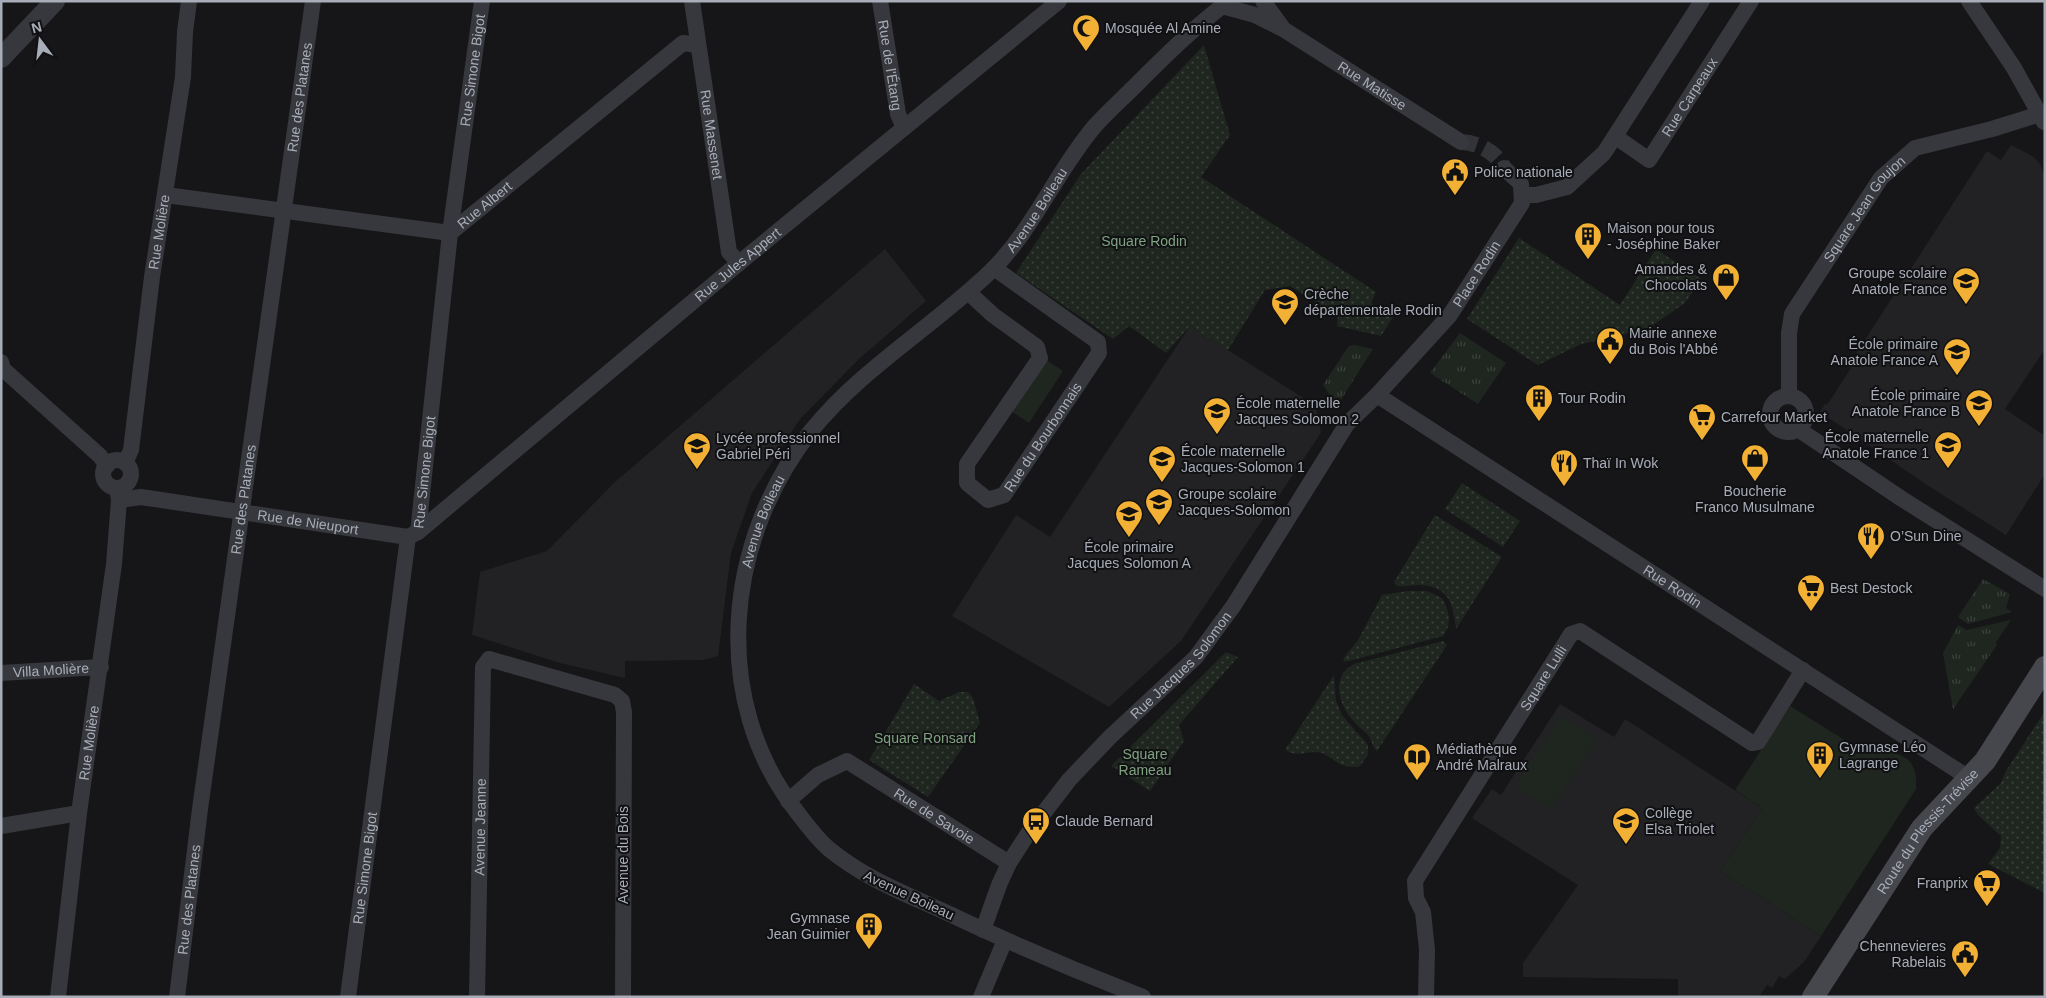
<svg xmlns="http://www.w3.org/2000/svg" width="2046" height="998" viewBox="0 0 2046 998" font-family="Helvetica,sans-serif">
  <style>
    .built { fill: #222225 }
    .grass { fill: url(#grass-tufts) }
    .park { fill: url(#park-dots) }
    .pitch { fill: #1e261f }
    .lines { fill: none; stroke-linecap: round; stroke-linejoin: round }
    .minor-tunnel { stroke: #333438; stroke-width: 16; stroke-dasharray: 16 8; stroke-linecap: butt }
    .minor { stroke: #37383d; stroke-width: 16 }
    .tertiary { stroke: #37383d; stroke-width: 20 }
    .secondary { stroke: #45474d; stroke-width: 22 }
    .labels { text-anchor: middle; stroke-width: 4; stroke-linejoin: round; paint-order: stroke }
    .poi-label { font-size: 14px; fill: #a8adb8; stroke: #111113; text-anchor: start }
    .street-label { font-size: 14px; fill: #a8adb8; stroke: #111113 }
    .park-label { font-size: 14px; fill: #7fa381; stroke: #111113 }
  </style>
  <defs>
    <pattern id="grass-tufts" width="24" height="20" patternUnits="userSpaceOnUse" patternTransform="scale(1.25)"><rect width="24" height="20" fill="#1e261f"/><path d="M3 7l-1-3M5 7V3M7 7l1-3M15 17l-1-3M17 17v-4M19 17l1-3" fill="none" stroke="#3c433d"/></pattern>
    <pattern id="park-dots" width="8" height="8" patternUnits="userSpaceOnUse" patternTransform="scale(1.25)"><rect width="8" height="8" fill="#1e261f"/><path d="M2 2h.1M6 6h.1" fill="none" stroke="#3c433d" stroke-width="1.8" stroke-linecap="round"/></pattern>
  </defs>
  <rect width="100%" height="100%" fill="#161618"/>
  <path class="built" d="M2011 145 2034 157 2040 164 2045 177V349L2005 409 2045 436V474L2006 535 1927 485 1820 412 1825 404 1827 405 1851 368 1848 366 1987 151 2001 160Z
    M885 249 926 301 859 359 800 419 752 493 731 553 718 656 703 660 625 661V678L560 663 472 635 480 572 547 551 614 483Z
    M1190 326 1316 406 1321 433 1181 641 1109 707 952 616 1016 515 1050 537Z
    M1560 704 1614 737 1625 719 1762 808 1720 871 1821 936 1804 962 1785 979 1779 976 1772 988 1767 985 1761 994 1756 997H1678V979L1523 977V963L1578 885 1472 818 1492 789 1501 795Z"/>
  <path class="grass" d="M1460 333 1506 363 1478 404 1430 373Z
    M1355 345 1373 349 1337 406 1323 385 1346 350 1349 346Z
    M1983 579 2010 594 2006 608 2012 612 1968 624 1958 617Z
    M2011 620 1996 642 1997 645 1953 709 1943 653 1958 625 1966 630Z"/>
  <path class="park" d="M1204 45 1230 135 1201 177 1376 292 1371 303 1393 317 1381 336 1337 326 1338 316 1290 286 1265 290 1228 350 1190 326 1166 353 1129 326 1113 339 1016 273 1081 174Z
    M1519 238 1620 305 1656 249 1701 279 1685 303 1650 327 1607 339 1581 344 1538 365 1467 319Z
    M1462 483 1520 521 1503 547 1445 509Z
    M1435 515 1502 557 1456 629C1453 605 1450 587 1421 585 1413 585 1405 587 1397 586L1394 582Z
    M1408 591H1427L1442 598C1449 610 1453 624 1443 636L1345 662 1343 659 1358 640 1382 595Z
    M1443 641 1447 645 1377 751C1372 747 1372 740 1368 735 1362 729 1355 724 1351 718 1337 701 1332 675 1354 664Z
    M1226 652 1238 657 1179 725 1184 741 1150 791 1111 766Z
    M1334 675 1336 701 1342 715 1368 745V755L1360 766C1335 771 1332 752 1316 752 1304 752 1297 757 1285 750Z
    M914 684 939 701 959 692H968L973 698 980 723 928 797 869 760Z
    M2045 711V893L1988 864 2000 848 2001 836 1978 815 1974 808 2001 783 2006 771Z"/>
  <path class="pitch" d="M1045 359 1063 371 1029 423 1011 411Z
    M1790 706 1856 747C1884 755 1919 744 1916 789L1821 936 1720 871 1762 808 1735 790Z
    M1561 716 1597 739 1551 809 1515 786Z"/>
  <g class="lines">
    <path class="minor-tunnel" d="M1461 142C1479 143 1496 152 1504 168"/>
    <g class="minor">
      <path id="s1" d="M692 1 729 252 739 263"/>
      <path id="s2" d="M880 1 898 114 904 128"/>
      <path d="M1263 1 1282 27"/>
      <path d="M1969 1 2014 68 2044 122"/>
      <path id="s3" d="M1222 6 1255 15 1283 29 1461 142"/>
      <path id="s4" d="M1616 137 1649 160 1751 1"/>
      <path id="s5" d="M166 195 450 233 683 43 698 45"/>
      <path d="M1523 195H1536L1567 187 1604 153 1702 1"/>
      <path id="s6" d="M968 292 993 315 1037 347 1040 358 967 464V483L988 500 1004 495 1099 353 1098 342 994 268"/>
      <path d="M1 362 3 369 100 456 107 466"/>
      <path id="s7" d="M1377 395 1969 778"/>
      <circle cx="1788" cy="414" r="18"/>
      <path id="s8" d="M1789 396V333L1792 314 1881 178 1915 148 1992 129 2040 114"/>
      <path d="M1798 429 1902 499 2045 589"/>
      <circle cx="117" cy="474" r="14"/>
      <path id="s9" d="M125 463 131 450 152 277 183 77 185 32 189 1"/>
      <path id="s10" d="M119 500 141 497 408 537"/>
      <path id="s11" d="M418 532 450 233 482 1"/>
      <path id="s12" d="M408 537 418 532 739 263 1059 1"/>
      <path id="s13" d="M1 673 101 667"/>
      <path id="s14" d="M788 801 818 775 847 761 1009 863"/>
      <path d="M1 826 79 813"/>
      <path id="s15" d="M983 930 999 885 1009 863 1029 832 1069 780 1110 737 1196 657 1234 605 1347 424 1377 395 1450 315 1522 203 1521 184 1504 168"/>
      <path id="s16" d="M58 997 79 813 114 564 119 500 117 488"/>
      <path id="s17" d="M177 997 200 809 313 1"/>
      <path id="s18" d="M348 997 408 537"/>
      <path id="s19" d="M477 997 483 667 489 659 615 695 622 701 624 712 623 997"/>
      <path d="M981 997 1005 940"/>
      <path id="s20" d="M1143 997C1081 973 1020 947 960 919 915 897 869 882 829 849 817 839 807 825 797 812 709 700 725 540 811 431 862 368 933 327 991 271 1033 230 1056 172 1094 127 1106 113 1121 100 1134 87 1164 57 1195 26 1229 1"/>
      <path id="s21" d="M1426 997 1427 950 1423 912 1416 898 1415 881 1571 634 1580 631 1752 743 1758 742 1803 670"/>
    </g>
    <path class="tertiary" d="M1 58 55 1"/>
    <path class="secondary" id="s22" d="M1813 997 1922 828 1985 761 2045 667"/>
  </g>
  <defs>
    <g id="mosque-pin" transform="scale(1.4375)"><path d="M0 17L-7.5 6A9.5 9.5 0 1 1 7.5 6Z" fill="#f2b134" stroke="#111113"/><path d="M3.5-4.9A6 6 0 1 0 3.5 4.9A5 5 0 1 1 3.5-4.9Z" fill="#111"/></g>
    <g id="civic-pin" transform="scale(1.4375)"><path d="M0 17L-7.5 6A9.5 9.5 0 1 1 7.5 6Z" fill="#f2b134" stroke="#111113"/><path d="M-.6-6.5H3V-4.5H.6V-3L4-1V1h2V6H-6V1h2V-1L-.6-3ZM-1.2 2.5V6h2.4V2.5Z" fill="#111"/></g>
    <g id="building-pin" transform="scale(1.4375)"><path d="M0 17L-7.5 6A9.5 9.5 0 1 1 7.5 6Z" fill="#f2b134" stroke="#111113"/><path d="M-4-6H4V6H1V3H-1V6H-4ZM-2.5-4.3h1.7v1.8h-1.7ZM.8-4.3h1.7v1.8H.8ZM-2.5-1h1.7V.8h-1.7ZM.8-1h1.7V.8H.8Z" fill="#111"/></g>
    <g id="shop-pin" transform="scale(1.4375)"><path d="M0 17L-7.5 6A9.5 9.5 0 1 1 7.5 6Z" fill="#f2b134" stroke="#111113"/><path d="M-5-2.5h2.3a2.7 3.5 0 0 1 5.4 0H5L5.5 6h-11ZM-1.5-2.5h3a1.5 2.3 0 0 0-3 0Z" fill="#111"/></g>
    <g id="school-pin" transform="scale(1.4375)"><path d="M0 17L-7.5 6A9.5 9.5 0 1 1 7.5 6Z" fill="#f2b134" stroke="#111113"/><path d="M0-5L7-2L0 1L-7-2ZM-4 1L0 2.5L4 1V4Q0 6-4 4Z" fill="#111"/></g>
    <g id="supermarket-pin" transform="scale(1.4375)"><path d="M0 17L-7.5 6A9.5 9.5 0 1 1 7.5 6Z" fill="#f2b134" stroke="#111113"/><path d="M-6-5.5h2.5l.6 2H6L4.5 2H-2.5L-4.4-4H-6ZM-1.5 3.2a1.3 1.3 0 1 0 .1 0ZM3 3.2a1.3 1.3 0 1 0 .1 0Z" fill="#111"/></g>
    <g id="restaurant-pin" transform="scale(1.4375)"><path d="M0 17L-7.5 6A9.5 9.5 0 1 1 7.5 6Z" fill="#f2b134" stroke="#111113"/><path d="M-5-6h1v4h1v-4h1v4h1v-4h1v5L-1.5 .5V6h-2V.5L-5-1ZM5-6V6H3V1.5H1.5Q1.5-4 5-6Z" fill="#111"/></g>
    <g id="library-pin" transform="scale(1.4375)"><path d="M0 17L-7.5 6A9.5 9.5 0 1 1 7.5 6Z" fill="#f2b134" stroke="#111113"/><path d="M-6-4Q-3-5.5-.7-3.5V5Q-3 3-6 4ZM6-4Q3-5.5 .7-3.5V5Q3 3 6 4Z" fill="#111"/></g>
    <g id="bus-pin" transform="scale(1.4375)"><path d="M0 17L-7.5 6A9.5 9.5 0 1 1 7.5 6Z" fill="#f2b134" stroke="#111113"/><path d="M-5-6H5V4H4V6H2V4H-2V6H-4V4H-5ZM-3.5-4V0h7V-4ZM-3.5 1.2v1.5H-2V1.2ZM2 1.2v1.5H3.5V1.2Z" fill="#111"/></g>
  </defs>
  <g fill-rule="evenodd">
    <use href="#mosque-pin" x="1086" y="28"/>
    <use href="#civic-pin" x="1455" y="172"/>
    <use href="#building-pin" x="1588" y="236"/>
    <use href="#shop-pin" x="1726" y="277"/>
    <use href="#school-pin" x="1966" y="281"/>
    <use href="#school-pin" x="1285" y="302"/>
    <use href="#civic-pin" x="1610" y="341"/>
    <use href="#school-pin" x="1957" y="352"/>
    <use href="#building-pin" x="1539" y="398"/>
    <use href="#school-pin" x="1979" y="403"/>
    <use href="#school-pin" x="1217" y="411"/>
    <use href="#supermarket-pin" x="1702" y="417"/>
    <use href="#school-pin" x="1948" y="445"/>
    <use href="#school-pin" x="697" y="446"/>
    <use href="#shop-pin" x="1755" y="458"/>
    <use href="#school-pin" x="1162" y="459"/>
    <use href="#restaurant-pin" x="1564" y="463"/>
    <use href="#school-pin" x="1159" y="502"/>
    <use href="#school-pin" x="1129" y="514"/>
    <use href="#restaurant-pin" x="1871" y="536"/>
    <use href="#supermarket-pin" x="1811" y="588"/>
    <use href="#building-pin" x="1820" y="755"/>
    <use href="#library-pin" x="1417" y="757"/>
    <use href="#bus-pin" x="1036" y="821"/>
    <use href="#school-pin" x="1626" y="821"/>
    <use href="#supermarket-pin" x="1987" y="883"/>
    <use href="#building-pin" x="869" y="926"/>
    <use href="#civic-pin" x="1965" y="954"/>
  </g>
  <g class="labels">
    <g class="poi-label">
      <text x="1105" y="33">Mosquée Al Amine</text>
      <text x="1474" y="177">Police nationale</text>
      <text x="1607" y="233">Maison pour tous<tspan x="1607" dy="16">- Joséphine Baker</tspan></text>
      <text x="1707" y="274" text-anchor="end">Amandes &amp;<tspan x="1707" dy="16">Chocolats</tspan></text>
      <text x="1947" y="278" text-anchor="end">Groupe scolaire<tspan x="1947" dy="16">Anatole France</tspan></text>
      <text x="1304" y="299">Crèche<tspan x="1304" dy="16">départementale Rodin</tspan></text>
      <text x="1629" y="338">Mairie annexe<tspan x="1629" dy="16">du Bois l'Abbé</tspan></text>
      <text x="1938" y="349" text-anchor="end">École primaire<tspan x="1938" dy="16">Anatole France A</tspan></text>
      <text x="1960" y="400" text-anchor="end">École primaire<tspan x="1960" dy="16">Anatole France B</tspan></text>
      <text x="1558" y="403">Tour Rodin</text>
      <text x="1236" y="408">École maternelle<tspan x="1236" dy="16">Jacques Solomon 2</tspan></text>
      <text x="1721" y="422">Carrefour Market</text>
      <text x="1929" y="442" text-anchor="end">École maternelle<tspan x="1929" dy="16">Anatole France 1</tspan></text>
      <text x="716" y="443">Lycée professionnel<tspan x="716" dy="16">Gabriel Péri</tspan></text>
      <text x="1181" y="456">École maternelle<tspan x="1181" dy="16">Jacques-Solomon 1</tspan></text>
      <text x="1583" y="468">Thaï In Wok</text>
      <text x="1755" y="496" text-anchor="middle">Boucherie<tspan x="1755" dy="16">Franco Musulmane</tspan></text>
      <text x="1178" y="499">Groupe scolaire<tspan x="1178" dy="16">Jacques-Solomon</tspan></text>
      <text x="1890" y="541">O’Sun Dine</text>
      <text x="1129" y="552" text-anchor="middle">École primaire<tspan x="1129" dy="16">Jacques Solomon A</tspan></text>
      <text x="1830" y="593">Best Destock</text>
      <text x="1839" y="752">Gymnase Léo<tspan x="1839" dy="16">Lagrange</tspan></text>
      <text x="1436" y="754">Médiathèque<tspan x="1436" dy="16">André Malraux</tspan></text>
      <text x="1645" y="818">Collège<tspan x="1645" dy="16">Elsa Triolet</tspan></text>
      <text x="1055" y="826">Claude Bernard</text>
      <text x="1968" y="888" text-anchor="end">Franprix</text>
      <text x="850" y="923" text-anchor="end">Gymnase<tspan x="850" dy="16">Jean Guimier</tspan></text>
      <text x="1946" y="951" text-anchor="end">Chennevieres<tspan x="1946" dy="16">Rabelais</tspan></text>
    </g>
    <g class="street-label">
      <text dy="5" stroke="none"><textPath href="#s2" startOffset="65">Rue de l'Étang</textPath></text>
      <text dy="5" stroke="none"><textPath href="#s11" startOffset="465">Rue Simone Bigot</textPath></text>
      <text dy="5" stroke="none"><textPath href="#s3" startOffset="171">Rue Matisse</textPath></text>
      <text dy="5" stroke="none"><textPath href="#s17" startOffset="908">Rue des Platanes</textPath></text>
      <text dy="5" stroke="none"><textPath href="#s4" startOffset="115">Rue Carpeaux</textPath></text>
      <text dy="5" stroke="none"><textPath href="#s1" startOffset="135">Rue Massenet</textPath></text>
      <text dy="5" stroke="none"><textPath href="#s5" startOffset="331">Rue Albert</textPath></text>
      <text dy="5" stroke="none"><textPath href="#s20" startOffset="1125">Avenue Boileau</textPath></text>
      <text dy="5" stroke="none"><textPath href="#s8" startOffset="210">Square Jean Goujon</textPath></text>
      <text dy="5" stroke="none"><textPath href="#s9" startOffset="234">Rue Molière</textPath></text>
      <text dy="5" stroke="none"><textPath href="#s12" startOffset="428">Rue Jules Appert</textPath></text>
      <text dy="5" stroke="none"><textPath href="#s15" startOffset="828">Place Rodin</textPath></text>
      <text dy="5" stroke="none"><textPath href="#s6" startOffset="361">Rue du Bourbonnais</textPath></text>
      <text dy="5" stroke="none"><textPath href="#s11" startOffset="60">Rue Simone Bigot</textPath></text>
      <text dy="5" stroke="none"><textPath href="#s17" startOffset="502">Rue des Platanes</textPath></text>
      <text dy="5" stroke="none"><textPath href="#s10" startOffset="191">Rue de Nieuport</textPath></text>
      <text dy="5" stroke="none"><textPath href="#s20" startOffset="704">Avenue Boileau</textPath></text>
      <text dy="5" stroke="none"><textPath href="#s7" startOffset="352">Rue Rodin</textPath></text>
      <text dy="5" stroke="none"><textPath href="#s15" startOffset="335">Rue Jacques Solomon</textPath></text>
      <text dy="5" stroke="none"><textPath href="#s13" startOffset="50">Villa Molière</textPath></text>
      <text dy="5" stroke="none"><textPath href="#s21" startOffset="358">Square Lulli</textPath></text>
      <text dy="5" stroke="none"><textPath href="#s16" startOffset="256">Rue Molière</textPath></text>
      <text dy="5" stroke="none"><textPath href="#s14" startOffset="175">Rue de Savoie</textPath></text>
      <text dy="5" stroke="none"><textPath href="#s19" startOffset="170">Avenue Jeanne</textPath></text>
      <text dy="5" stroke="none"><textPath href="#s22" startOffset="202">Route du Plessis-Trévise</textPath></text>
      <text transform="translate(623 855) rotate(-90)" y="5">Avenue du Bois</text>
      <text dy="5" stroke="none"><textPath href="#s18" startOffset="130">Rue Simone Bigot</textPath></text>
      <text transform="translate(909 895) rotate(25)" y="5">Avenue Boileau</text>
      <text dy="5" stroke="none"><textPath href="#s17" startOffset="98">Rue des Platanes</textPath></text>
    </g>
    <g class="park-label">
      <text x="1144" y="246">Square Rodin</text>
      <text x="925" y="743">Square Ronsard</text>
      <text x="1145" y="759">Square<tspan x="1145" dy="16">Rameau</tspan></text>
    </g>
  </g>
  <rect width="2046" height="998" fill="none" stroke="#a8adb8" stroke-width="5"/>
  <g transform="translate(40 40) rotate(345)" stroke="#111113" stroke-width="4" paint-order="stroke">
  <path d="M0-4L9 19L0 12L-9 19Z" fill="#a8adb8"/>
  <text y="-8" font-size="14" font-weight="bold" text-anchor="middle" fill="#a8adb8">N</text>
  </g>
</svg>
